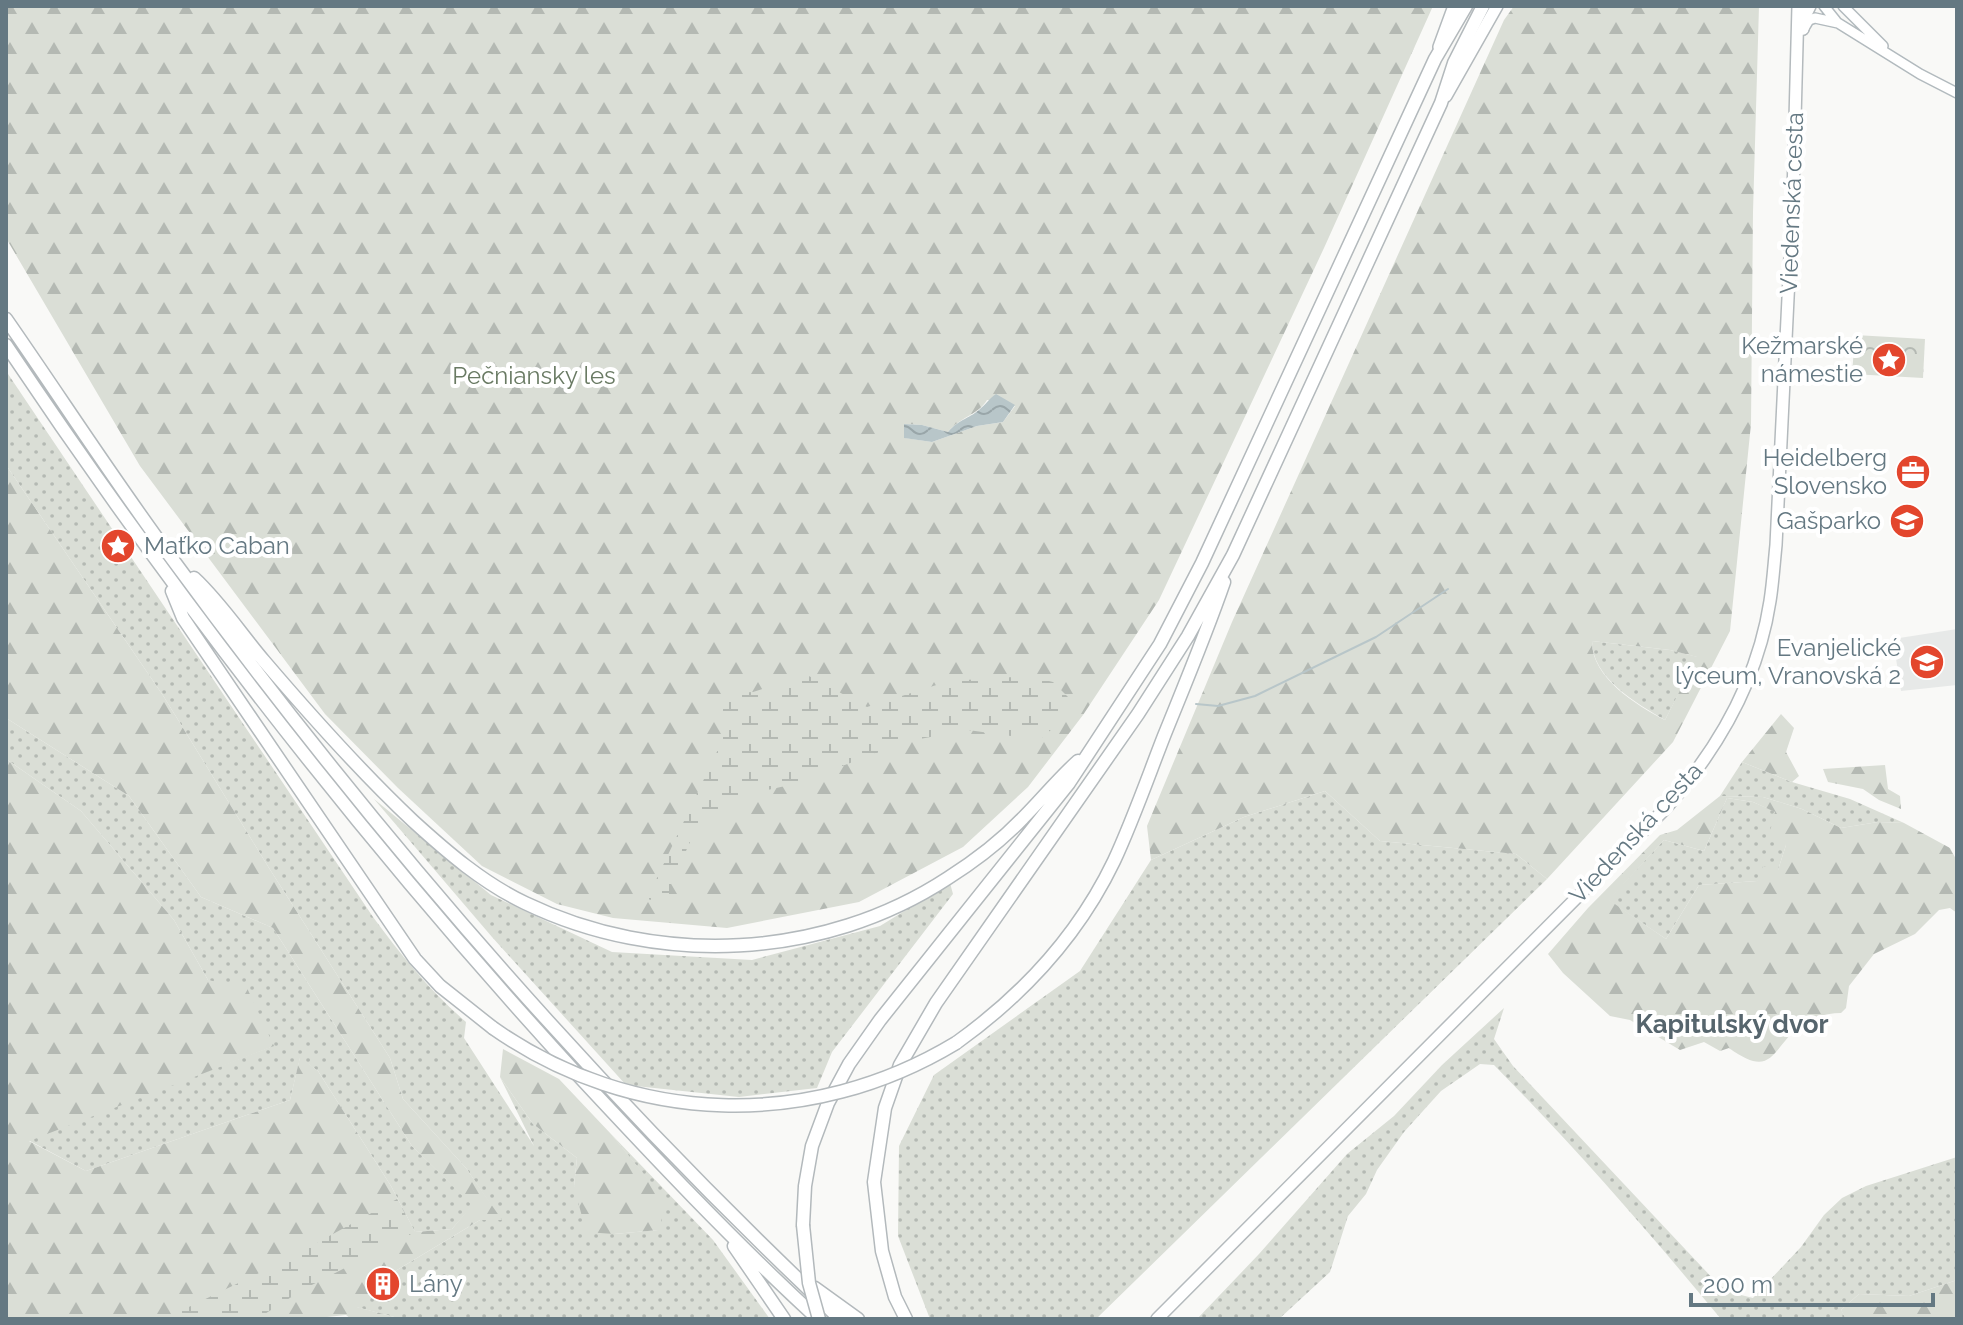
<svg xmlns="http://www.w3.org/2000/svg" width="1963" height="1325" viewBox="0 0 1963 1325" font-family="Raleway,sans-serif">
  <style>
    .built { fill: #e7e9e8 }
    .grass { fill: url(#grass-dots) }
    .forest { fill: url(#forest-firs); fill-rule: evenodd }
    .wetland { fill: url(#wetland-marsh) }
    .park { fill: url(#park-crowns) }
    .water { fill: url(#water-waves) }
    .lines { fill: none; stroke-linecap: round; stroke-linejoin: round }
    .stream { stroke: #b8c6c9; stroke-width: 2 }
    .secondary-casing { stroke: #b2babe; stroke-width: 12 }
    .primary-casing { stroke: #b4babd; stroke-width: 14 }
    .highway-casing { stroke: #b3b9bc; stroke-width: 15 }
    .secondary { stroke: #fff; stroke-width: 9 }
    .primary { stroke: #fff; stroke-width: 11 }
    .highway { stroke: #fff; stroke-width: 12 }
    .highway-bridge-casing { stroke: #b3b9bc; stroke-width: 15; stroke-linecap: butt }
    .highway-bridge { stroke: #fff; stroke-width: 12 }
    .labels { text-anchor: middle; stroke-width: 8; stroke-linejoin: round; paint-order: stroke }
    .street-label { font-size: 24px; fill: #647882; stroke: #fff }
    .poi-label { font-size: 24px; fill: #647882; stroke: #fff; text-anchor: end }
    .park-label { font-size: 24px; fill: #697a63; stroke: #fff }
    .neighbourhood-label { font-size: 26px; font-weight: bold; fill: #56656d; stroke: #fff }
  </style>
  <defs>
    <pattern id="grass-dots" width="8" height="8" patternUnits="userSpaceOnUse" patternTransform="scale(2)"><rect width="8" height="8" fill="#daded6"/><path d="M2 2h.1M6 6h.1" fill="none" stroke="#b4b9b3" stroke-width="1.8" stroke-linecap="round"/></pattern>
    <pattern id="forest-firs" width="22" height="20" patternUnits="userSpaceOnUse" patternTransform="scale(2)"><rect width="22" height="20" fill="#daded6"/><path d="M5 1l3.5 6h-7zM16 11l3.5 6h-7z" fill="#b4b9b3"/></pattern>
    <pattern id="wetland-marsh" width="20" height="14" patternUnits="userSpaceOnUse" patternTransform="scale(2)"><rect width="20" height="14" fill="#daded6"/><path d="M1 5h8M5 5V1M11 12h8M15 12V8" fill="none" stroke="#b4b9b3"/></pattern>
    <pattern id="park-crowns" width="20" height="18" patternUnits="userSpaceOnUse" patternTransform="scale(2)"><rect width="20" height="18" fill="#daded6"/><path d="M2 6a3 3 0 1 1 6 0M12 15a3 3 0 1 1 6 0" fill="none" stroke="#b4b9b3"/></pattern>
    <pattern id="water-waves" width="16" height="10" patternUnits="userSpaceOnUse" patternTransform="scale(2)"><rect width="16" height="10" fill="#b8c6c9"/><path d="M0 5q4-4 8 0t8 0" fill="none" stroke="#99a6a9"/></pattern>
  </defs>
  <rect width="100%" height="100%" fill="#f9f9f7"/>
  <path class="built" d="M1957 629V685L1901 691 1893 639Z"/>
  <path class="grass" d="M6 371 373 917C401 955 430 991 466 1022L464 1038 534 1146 500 1077 533 1124 577 1158 574 1186 614 1234 658 1230 665 1201 611 1134 713 1240 770 1319H402L356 1307 370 1277 392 1273 480 1220H501L466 1168 403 1099 390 1058 269 868 164 697 6 465Z
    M1592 641 1670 650 1698 657 1665 720C1636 703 1592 678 1592 641Z
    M6 718 129 796 201 897 273 928 412 1146 473 1205 452 1229 415 1232 391 1186 318 1071 300 1058 290 1100 86 1171 28 1140 273 1046 208 980 174 920 81 811 6 759Z
    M1742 762 1792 782 1850 799 1904 823 1878 822 1841 828 1802 809 1763 797 1720 796Z
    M1325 791 1380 841 1516 854 1547 879 1096 1319H930L898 1236 899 1146 934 1075 1080 971 1151 860 1244 817Z
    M1727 798 1753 802 1776 812 1786 845 1778 870 1757 881 1699 885 1666 939 1608 900 1664 840 1704 851Z
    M374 799 491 895 612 952 752 960 880 926 950 883 953 894 832 1052 817 1088 739 1097 626 1085 492 937Z
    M1504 1008 1494 1039 1513 1066 1717 1283 1729 1292 1753 1298 1801 1247 1824 1215 1842 1198 1866 1186 1957 1157V1280L1909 1296 1859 1294 1841 1310 1846 1319H1721C1648 1231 1574 1146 1494 1065L1480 1064 1441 1091 1404 1132 1377 1170 1366 1194 1348 1216 1330 1272 1279 1319H1197L1259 1254 1347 1154 1394 1116 1442 1065Z"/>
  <path class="forest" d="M6 6H1433L1324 248 1159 600 1083 715 1028 787 963 847 859 902 727 928 613 918 557 904 482 866 398 788 325 714 140 466 6 238ZM987 400 1006 401 1015 406 1003 422 977 426 932 442 905 438V424L922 425 948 432C960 417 978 415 987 400Z
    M1514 6H1759L1753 212 1751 424 1730 631 1673 742 1547 879 1516 854 1380 841 1325 791 1244 817 1151 860 1147 826 1232 622 1504 20ZM1592 641 1670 650 1697 657 1665 720C1636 705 1591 677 1592 641Z
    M6 465 164 697 269 868 390 1058 403 1099 466 1168 502 1220H480L392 1273 371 1277 374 1294 357 1307 402 1319H351L346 1315 308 1319H6V759L81 811 174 920 208 980 247 988 274 1046 29 1141 86 1171 290 1100 300 1057 318 1071 391 1186 415 1232 452 1229 472 1205 412 1146 273 928 201 897 129 796 6 718Z
    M1781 714 1794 728 1786 752 1799 776 1792 782 1742 762Z
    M1885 765 1888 789 1900 796 1901 809 1879 800 1863 789 1828 782 1823 769Z
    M1720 796 1763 797 1802 809 1841 828 1878 822 1904 823 1950 848 1957 861V913L1950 908 1939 910 1915 934 1874 954 1849 986 1846 1008 1841 1013C1828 1013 1810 1017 1799 1026 1771 1051 1772 1079 1729 1048L1720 1051 1704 1042 1680 1050 1630 1020 1610 1016 1563 973 1548 954 1588 908 1660 835 1677 830ZM1727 798 1753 802 1775 812 1768 839 1786 845 1778 870 1763 866 1757 881 1699 885 1666 939 1609 900 1664 840 1704 851Z
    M503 1049 559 1079 611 1134 666 1201 659 1230 614 1234 586 1232 574 1186 577 1158 533 1124 500 1077Z
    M1957 1280V1319H1846L1841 1310 1859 1294 1909 1296Z"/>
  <path class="wetland" d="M807 675 867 707 949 681 1029 676 1053 682 1070 699 1057 722 1053 720 1048 726 1052 729 1039 740 968 730 909 741 794 784 754 793 690 842 669 889V904L647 899 723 739V694L753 692Z
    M397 1199 415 1232 304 1289 260 1317 255 1319H164L278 1264Z"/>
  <path class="park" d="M1855 335 1925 339 1923 378 1852 374Z"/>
  <path class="water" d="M996 394 1015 405 1003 422 977 426 932 442 904 438V424L922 425 948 432C960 418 970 419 981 408 987 403 989 399 996 394Z"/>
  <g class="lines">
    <path class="stream" d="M1196 704 1218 706 1255 696 1376 637 1448 589"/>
    <g class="secondary-casing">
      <path id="secondary" d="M1824 6 1836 21
        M1843 6 1883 46
        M1803 30 1809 20 1815 18 1838 23 1920 74 1957 93"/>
    </g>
    <g class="primary-casing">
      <path id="primary" d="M1803 29 1804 18 1810 6
        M1439 47 1454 6
        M1446 96 1497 6
        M1157 1319 1666 808C1718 749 1758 680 1770 601 1773 582 1774 564 1776 545L1793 195 1798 6"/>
    </g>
    <g class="highway-casing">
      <path id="highway" d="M6 319C61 398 113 479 170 556 370 829 593 1087 840 1319
        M6 345C178 602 367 845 576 1073 654 1157 733 1241 818 1319
        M194 578C220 602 241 634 264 661 311 716 360 771 413 821 447 852 483 883 525 903 658 967 823 960 948 878 975 861 1001 841 1023 818 1042 799 1058 779 1078 761
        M172 591 183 618 415 959 440 986 493 1028
        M956 1043C1023 995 1078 936 1114 861 1133 820 1148 777 1164 736 1185 684 1206 634 1224 582
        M803 1225 805 1186 812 1146 828 1103 849 1064 880 1020 1069 783 1160 644 1202 563 1435 59 1466 6
        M734 1246 784 1319
        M815 1288 858 1319
        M906 1319 895 1297 882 1251 874 1182 885 1108 900 1065 936 1003 1138 714 1188 636 1233 555 1441 103 1454 63 1483 6"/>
    </g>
    <use href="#secondary" class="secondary"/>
    <use href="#primary" class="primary"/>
    <use href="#highway" class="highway"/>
    <g class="highway-bridge-casing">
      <path id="highway-bridge" d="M493 1028C633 1126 810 1131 956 1043
        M803 1225 809 1283 819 1319"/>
    </g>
    <use href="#highway-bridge" class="highway-bridge"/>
  </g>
  <defs>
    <g id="sight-disc" transform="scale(1.8)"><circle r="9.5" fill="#e3462d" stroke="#fff"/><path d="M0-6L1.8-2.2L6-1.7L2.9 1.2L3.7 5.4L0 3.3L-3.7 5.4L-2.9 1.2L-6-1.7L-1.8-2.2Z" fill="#fff"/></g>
    <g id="office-disc" transform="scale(1.8)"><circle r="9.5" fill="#e3462d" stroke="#fff"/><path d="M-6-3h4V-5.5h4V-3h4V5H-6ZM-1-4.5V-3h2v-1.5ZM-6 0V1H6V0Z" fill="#fff"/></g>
    <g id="school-disc" transform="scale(1.8)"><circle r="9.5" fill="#e3462d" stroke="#fff"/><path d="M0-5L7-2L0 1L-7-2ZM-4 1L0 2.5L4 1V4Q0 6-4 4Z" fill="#fff"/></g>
    <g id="building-disc" transform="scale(1.8)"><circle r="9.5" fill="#e3462d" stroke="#fff"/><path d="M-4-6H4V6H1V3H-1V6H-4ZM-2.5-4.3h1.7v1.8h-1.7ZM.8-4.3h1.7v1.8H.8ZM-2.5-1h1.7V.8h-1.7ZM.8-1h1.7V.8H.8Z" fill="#fff"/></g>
  </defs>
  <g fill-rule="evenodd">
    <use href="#sight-disc" x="1889" y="360"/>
    <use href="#office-disc" x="1913" y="472"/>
    <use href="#school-disc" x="1907" y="521"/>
    <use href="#sight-disc" x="118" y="546"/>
    <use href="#school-disc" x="1927" y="662"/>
    <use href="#building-disc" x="383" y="1284"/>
  </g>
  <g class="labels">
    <g class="street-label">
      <text transform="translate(1792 203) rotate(-88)" y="8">Viedenská cesta</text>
      <text transform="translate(1636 833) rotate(-47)" y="8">Viedenská cesta</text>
    </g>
    <g class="poi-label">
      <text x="1863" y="354">Kežmarské<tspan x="1863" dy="28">námestie</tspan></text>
      <text x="1887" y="466">Heidelberg<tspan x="1887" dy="28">Slovensko</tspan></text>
      <text x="1881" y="529">Gašparko</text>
      <text x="144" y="554" text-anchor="start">Maťko Caban</text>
      <text x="1901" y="656">Evanjelické<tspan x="1901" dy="28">lýceum, Vranovská 2</tspan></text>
      <text x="409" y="1292" text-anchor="start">Lány</text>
    </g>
    <g class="park-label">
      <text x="534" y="384">Pečniansky les</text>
    </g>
    <g class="neighbourhood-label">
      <text x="1732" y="1033">Kapitulský dvor</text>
    </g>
  </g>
  <rect width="1963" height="1325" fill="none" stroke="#647882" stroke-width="16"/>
  <path d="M1691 1293v12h242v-12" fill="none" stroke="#647882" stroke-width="4"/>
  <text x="1703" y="1293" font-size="24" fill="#647882" stroke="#ffffff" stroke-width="6" paint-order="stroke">200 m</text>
</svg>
